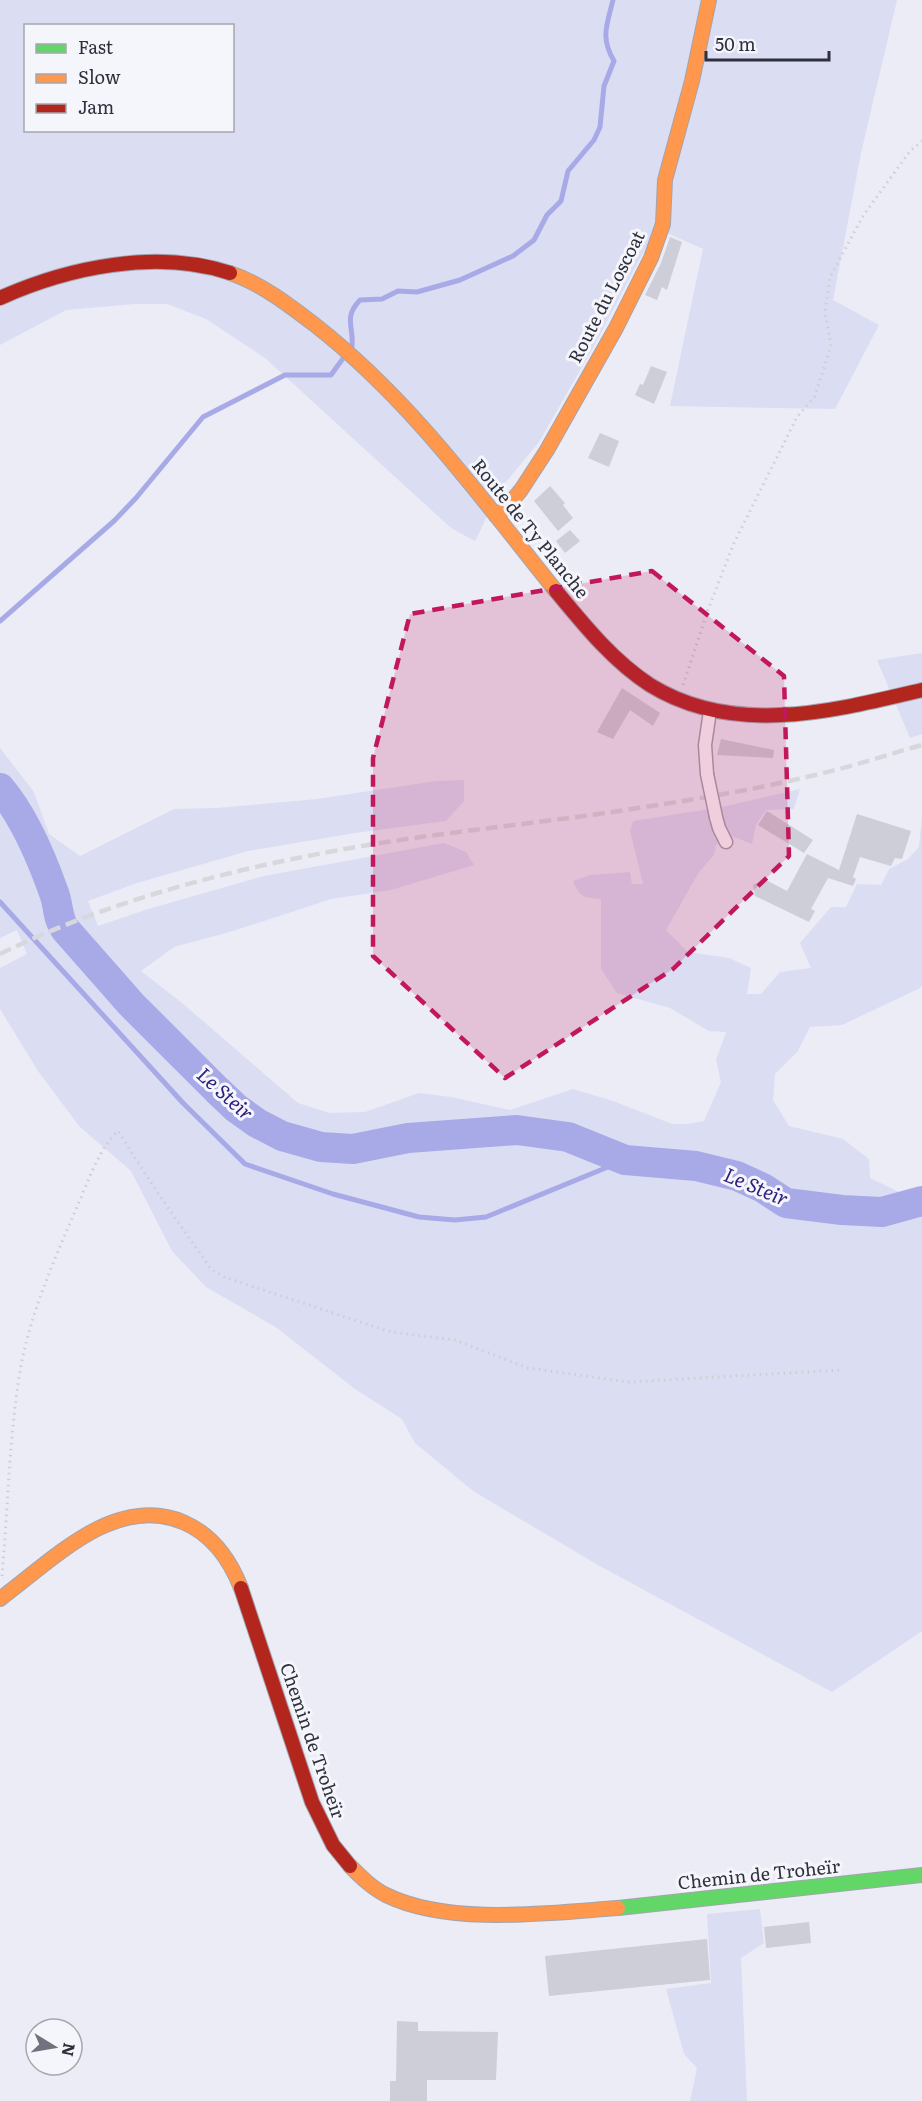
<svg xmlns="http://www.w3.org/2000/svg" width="922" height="2101" viewBox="0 0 922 2101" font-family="Literata,serif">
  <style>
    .green { fill: #dbddf3; fill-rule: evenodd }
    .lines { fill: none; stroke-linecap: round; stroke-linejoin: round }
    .stream { stroke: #a8aae7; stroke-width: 5 }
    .river { stroke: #a8aae7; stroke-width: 30 }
    .building { fill: #cdced8 }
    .street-casing { stroke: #a3a4ad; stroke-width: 15 }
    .fast-casing { stroke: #a3a4ad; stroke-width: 16 }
    .slow-casing { stroke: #a3a4ad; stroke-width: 16 }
    .jam-casing { stroke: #a3a4ad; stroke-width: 16 }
    .path { stroke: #ceced2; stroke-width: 3; stroke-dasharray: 1.5 4.5; stroke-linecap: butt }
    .street { stroke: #fcfcfe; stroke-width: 12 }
    .fast { stroke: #63d668; stroke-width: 14 }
    .slow { stroke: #ff974d; stroke-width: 14 }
    .jam { stroke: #b3261e; stroke-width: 14 }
    .rail { stroke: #d7d8dc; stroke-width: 4.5; stroke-dasharray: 12 6; stroke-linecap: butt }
    .street-bridge-casing { stroke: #a3a4ad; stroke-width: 15; stroke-linecap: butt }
    .street-bridge { stroke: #fcfcfe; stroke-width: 12 }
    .marked { fill: #c2185b; fill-opacity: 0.2; stroke: #c2185b; stroke-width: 4.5; stroke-dasharray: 12 8; stroke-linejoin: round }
    .labels { text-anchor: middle; stroke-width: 6; stroke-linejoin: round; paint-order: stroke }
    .street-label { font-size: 18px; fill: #2f303c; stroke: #f5f6fc }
    .water-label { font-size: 20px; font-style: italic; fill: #2d1e7d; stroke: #f5f6fc }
  </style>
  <rect width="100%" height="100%" fill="#ebecf6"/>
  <path class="green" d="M0 0H897L861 153 833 300 879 325 835 409 670 406 703 249 656 228 594 346 539 442 501 488 475 541 451 528 265 358 206 319 167 304H134L66 310 0 345ZM26 26H232V130H26Z
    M922 653V734L910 738 877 660Z
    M0 748 34 792 49 834 80 856 174 809 217 808 317 799 436 781 464 780V801L446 821 355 833 248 851 137 883 88 901 98 926 148 909 264 876 444 843 466 852 474 865 391 890 331 899 233 931 174 947 141 971 182 1003 298 1103 330 1113 365 1112 419 1093 451 1097 510 1110 573 1089 613 1101 672 1124H688L704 1121 721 1082 716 1060 726 1032 709 1031 670 1008 617 993 601 969V899C584 898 579 897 573 881L590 875 630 872 632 884H643L630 831 633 821 722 807 800 789 794 809 766 810 756 825 752 844 732 836 716 845 714 855 699 872 666 930 688 952 729 958 751 968 747 994H761L780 972 811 968 800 943 831 907H846L857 884 881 885 889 869 908 859 919 847 922 816V986L918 989 842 1025 810 1027 798 1051 775 1074 773 1100 789 1126 843 1139 869 1159 870 1178 901 1193 922 1188V1631L832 1692 598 1565 473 1491 415 1443 402 1419 355 1389 277 1328 206 1287 172 1251 131 1171 79 1126 38 1071 0 1009V968L27 954 17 930 0 938Z
    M760 1909 764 1943 741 1958 747 2101H690L697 2068 684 2054 666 1989 711 1983 707 1914Z"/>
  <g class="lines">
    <path class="stream" d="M0 621 114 521 136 498 203 417 285 375H331L352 346C354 326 343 318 360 300L382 299 398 291 417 292 460 280 513 256 534 240 547 215 561 201 568 171 594 140 600 127 604 86 614 61C600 37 607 25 613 0
      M0 902 183 1103 245 1164 333 1194 419 1217 455 1220 486 1217 625 1160"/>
    <path class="river" d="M0 788C23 815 42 859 54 893 59 906 57 918 65 929L131 1004 217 1090 236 1108 257 1123 282 1136 321 1147 353 1149 408 1138 517 1130 568 1137 625 1160 696 1166 737 1176 763 1188 786 1203 842 1210 882 1212 922 1201"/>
  </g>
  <path class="building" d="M670 237 682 242 667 290 662 287 657 300 645 295 661 263Z
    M651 366 667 372 654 404 635 395 640 384 643 385Z
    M600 433 619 441 609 467 588 458Z
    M550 486 565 503 563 505 573 518 558 531 534 501Z
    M570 530 580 541 565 553 556 541Z
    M622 688 660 713 653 726 630 710 613 739 597 732Z
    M721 739 774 750 773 758 717 755Z
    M767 811 813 840 804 853 758 825Z
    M857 814 911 831 902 859 895 858 891 866 860 857 853 877 856 879 853 886 828 878 811 909 815 911 809 922 755 896 753 885 761 881 766 880 787 891 807 854 839 870Z
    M809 1922 811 1943 766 1948 764 1927Z
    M707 1939 710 1980 549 1996 545 1956Z
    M397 2021 418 2022V2031L498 2032 496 2080H427V2101H390V2081H396Z"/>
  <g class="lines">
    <g class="street-casing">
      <path id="street" d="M707 774 705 745 710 711
        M716 817 719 828 726 842"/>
    </g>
    <g class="fast-casing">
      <path id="fast" d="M618 1908 922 1875"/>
    </g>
    <g class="slow-casing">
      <path id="slow" d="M230 273C262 284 289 305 315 325 411 400 481 498 556 591
        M496 516 505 509 521 490 547 450 616 328 651 258 663 224 665 180 692 81 709 0
        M0 1599C31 1576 62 1547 97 1529 162 1497 216 1524 241 1588
        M350 1866C361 1877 372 1888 386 1895 449 1926 549 1913 618 1908"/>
    </g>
    <g class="jam-casing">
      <path id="jam" d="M0 298C69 267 157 249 230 273
        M556 591C584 625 613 661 650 685 734 737 833 711 922 690
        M241 1588 312 1802 333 1845 350 1866"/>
    </g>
    <path class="path" d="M683 685 709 607 734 543 797 417 815 396 831 346 825 312 830 277 863 216 910 151 922 141
      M2 1576C8 1508 9 1439 20 1371 30 1314 54 1260 77 1207 88 1182 98 1150 118 1131L155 1189 211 1269 224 1277 391 1332 455 1340 528 1368 629 1382 841 1370"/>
    <use href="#street" class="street"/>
    <use href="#fast" class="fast"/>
    <use href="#slow" class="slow"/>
    <use href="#jam" class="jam"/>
    <path class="rail" d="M0 954C116 897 247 865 374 844 462 830 550 822 638 808 704 798 770 787 835 770 864 763 893 753 922 745"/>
    <g class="street-bridge-casing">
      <path id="street-bridge" d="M707 774 716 817"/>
    </g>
    <use href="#street-bridge" class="street-bridge"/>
  </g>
  <path class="marked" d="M652 571 784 676 789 856 673 969 505 1078 373 956V758L410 614Z"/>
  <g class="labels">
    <g class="street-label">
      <text transform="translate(607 297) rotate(-63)" y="6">Route du Loscoat</text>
      <text transform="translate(530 529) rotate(51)" y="6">Route de Ty Planche</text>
      <text transform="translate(312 1741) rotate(71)" y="6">Chemin de Troheïr</text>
      <text transform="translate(759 1875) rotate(-6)" y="6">Chemin de Troheïr</text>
    </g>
    <g class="water-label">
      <text transform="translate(225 1094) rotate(42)" y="7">Le Steir</text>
      <text transform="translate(756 1187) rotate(23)" y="7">Le Steir</text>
    </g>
  </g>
  <rect x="24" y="24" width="210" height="108" fill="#f5f6fc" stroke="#a6a7af" stroke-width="1.5"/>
  <rect x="36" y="44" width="30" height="9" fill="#63d668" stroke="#a6a7af" stroke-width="1.5"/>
  <text x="78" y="54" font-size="18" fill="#2f303c">Fast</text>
  <rect x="36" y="74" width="30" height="9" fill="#ff974d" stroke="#a6a7af" stroke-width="1.5"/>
  <text x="78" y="84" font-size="18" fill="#2f303c">Slow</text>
  <rect x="36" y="104" width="30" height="9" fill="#b3261e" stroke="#a6a7af" stroke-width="1.5"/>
  <text x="78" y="114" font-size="18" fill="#2f303c">Jam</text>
  <g transform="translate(54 2047) rotate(101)"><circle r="28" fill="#f5f6fc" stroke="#a6a7af" stroke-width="1.5"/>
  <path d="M0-4.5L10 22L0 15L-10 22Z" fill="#71727d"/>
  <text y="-9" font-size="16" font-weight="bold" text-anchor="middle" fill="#2f303c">N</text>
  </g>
  <path d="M706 51v9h123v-9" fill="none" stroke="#2f303c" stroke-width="3"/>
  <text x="715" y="51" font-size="18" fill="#2f303c" stroke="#f5f6fc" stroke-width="4.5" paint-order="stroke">50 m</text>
</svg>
